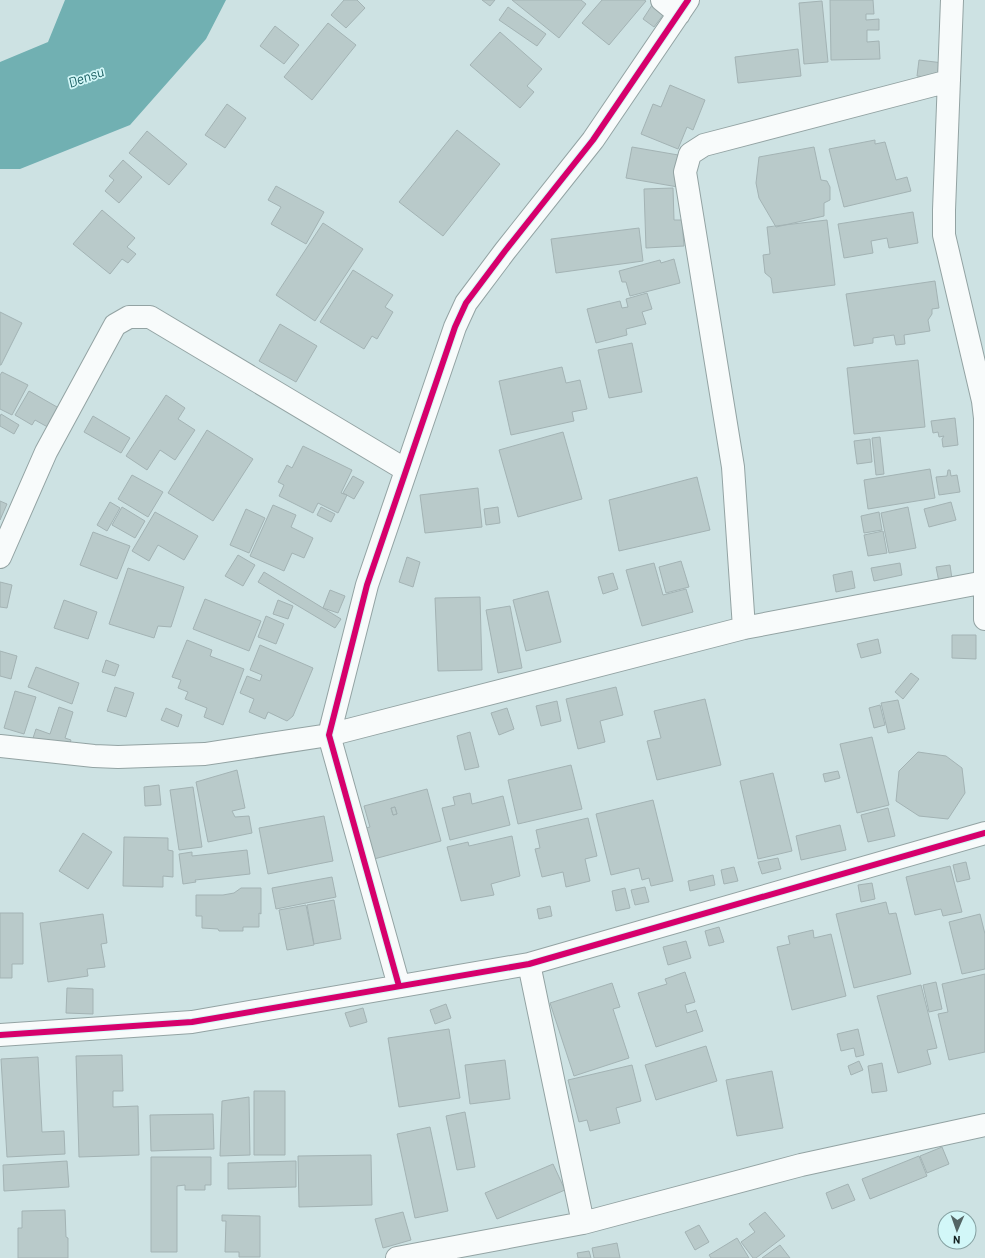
<svg xmlns="http://www.w3.org/2000/svg" width="985" height="1258" viewBox="0 0 985 1258" font-family="Barlow,sans-serif">
  <style>
    .water { fill: #71b0b2 }
    .building { fill: #b9caca; stroke: #a3b3b4; fill-rule: evenodd }
    .lines { fill: none; stroke-linecap: round; stroke-linejoin: round }
    .minor-casing { stroke: #93a3a3; stroke-width: 24 }
    .minor { stroke: #f8fbfb; stroke-width: 22 }
    .cycleway-casing { stroke: #d2f7f8; stroke-width: 8 }
    .cycleway { stroke: #d6006c; stroke-width: 6 }
    .labels { text-anchor: middle; stroke-width: 3.5; stroke-linejoin: round; paint-order: stroke }
    .water-label { font-size: 14px; font-style: italic; fill: #175c5e; stroke: #d2f7f8 }
  </style>
  <rect width="100%" height="100%" fill="#cde2e3"/>
  <path class="water" d="M65 0H226L206 39 130 125 20 169H0V62L48 42Z"/>
  <path class="building" d="M344 0H357L365 8 346 28 331 15Z
    M482 0H495L490 6Z
    M512 0H581L586 4 559 38Z
    M602 0H644L646 1 609 45 582 23Z
    M830 0H873L874 14H866V20L879 19V30H867V42L879 41 880 59 831 60Z
    M822 1 828 62 804 64 799 3Z
    M654 2 666 11 654 27 643 19Z
    M508 7 546 34 537 46 499 20Z
    M328 23 356 45 312 100 284 77Z
    M275 26 299 45 284 64 260 46Z
    M500 32 542 69 527 86 534 92 520 108 470 65Z
    M798 49 801 76 738 83 735 57Z
    M919 60 943 63 941 79 917 76Z
    M670 85 705 100 693 130 687 127 678 149 641 134 653 104 661 107Z
    M227 104 246 118 225 148 205 135Z
    M457 130 500 164 443 236 399 202Z
    M147 131 187 164 169 185 129 153Z
    M875 140V144L885 142 896 180 907 177 911 191 844 207 829 149Z
    M632 147 684 156 678 187 626 178Z
    M814 147 821 180 827 181 830 187V200L824 203V216L776 227 759 198 756 183 759 157Z
    M123 160 142 177 119 203 105 191 114 180 109 176Z
    M276 186 324 212 306 244 271 224 281 207 268 200Z
    M673 188 674 220H682L684 246 646 248 644 189Z
    M102 210 135 238 127 247 136 254 128 263 122 259 110 274 73 244Z
    M913 212 918 243 889 248 887 238 871 241 873 253 844 258 838 224Z
    M827 220 835 285 773 293 771 278 765 273 763 255 770 254 767 227Z
    M323 223 363 249 315 321 276 295Z
    M639 228 643 261 556 273 551 239Z
    M674 259 680 283 630 296 626 282H622L619 271 660 260 661 263Z
    M353 270 393 295 385 307 393 312 377 339 372 336 364 349 320 322Z
    M935 281 939 308 932 309V314L928 320 930 331 904 335 905 344 896 345 894 335 873 338V343L854 346 846 294Z
    M647 293 652 309 642 312 646 324 626 329 627 335 596 343 587 309 620 301 622 308 628 307 626 299Z
    M0 312 22 323 1 365H0Z
    M280 324 317 346 296 382 259 361Z
    M632 343 642 392 609 398 598 350Z
    M918 360 925 427 854 434 847 368Z
    M562 367 566 383 580 380 587 409 572 412 574 421 511 435 499 381Z
    M2 372 28 385 12 415 0 409V375Z
    M29 391 64 411 53 430 35 420 32 425 15 415Z
    M166 395 185 408 178 419 195 430 175 460 160 450 147 470 126 456Z
    M1 414 19 425 14 434 0 426V417Z
    M93 416 130 438 121 453 84 432Z
    M955 418 958 445 943 447 942 439 944 436 939 437 938 432 933 433 931 421Z
    M207 430 253 459 213 521 168 493Z
    M563 432 582 499 518 517 499 450Z
    M880 437 884 474 876 475 872 438Z
    M870 439 872 462 857 464 854 441Z
    M303 446 352 470 341 493 347 495 338 513 318 503 313 513 279 496 284 485 278 482 287 465 292 468Z
    M930 469 935 498 868 509 864 480Z
    M948 470H950L951 476 957 475 960 492 939 495 936 477 947 476Z
    M132 475 163 492 148 517 118 499Z
    M353 476 364 482 354 499 343 493Z
    M697 477 710 530 619 551 609 500Z
    M478 488 482 527 425 533 420 495Z
    M0 501 7 504 0 520Z
    M110 502 120 508 107 531 97 525Z
    M951 502 956 520 929 527 924 509Z
    M273 505 296 515 291 527 313 538 304 558 292 553 284 571 250 556Z
    M122 507 145 521 135 538 112 525Z
    M321 507 335 514 331 522 317 515Z
    M498 507 500 523 486 525 484 509Z
    M908 507 916 548 889 553 881 513Z
    M246 509 265 518 249 553 230 545Z
    M155 512 198 536 184 560 158 545 149 561 132 551Z
    M879 512 882 530 864 533 861 516Z
    M883 531 887 553 868 556 864 535Z
    M93 532 130 546 117 579 80 565Z
    M238 555 255 565 243 586 225 576Z
    M407 557 420 562 413 587 399 582Z
    M681 561 689 587 666 593 659 567Z
    M654 563 663 595 686 589 693 612 642 626 626 570Z
    M900 563 902 575 874 581 871 568Z
    M950 565 952 579 939 582 936 567Z
    M128 568 184 587 171 627 158 626 154 638 109 624Z
    M852 571 855 588 836 592 833 575Z
    M264 572 341 619 335 628 258 582Z
    M613 573 618 589 603 594 598 577Z
    M0 582 12 585 7 608 0 607Z
    M330 590 345 596 338 613 323 608Z
    M548 591 561 642 526 651 513 600Z
    M480 597 482 670 438 671 435 598Z
    M205 599 261 621 249 651 193 629Z
    M64 600 97 612 88 639 54 628Z
    M278 600 293 606 288 619 273 614Z
    M510 606 522 668 498 673 486 610Z
    M266 616 284 624 276 644 258 637Z
    M952 635H976V659L952 658Z
    M878 639 881 653 861 658 857 644Z
    M187 640 212 650 210 656 244 669 223 725 204 717 207 708 185 699 188 692 178 688 181 680 172 677Z
    M260 645 313 668 293 716 287 721 268 712 265 719 249 712 254 699 240 693 247 676 260 681 262 675 250 670Z
    M0 651 17 656 11 679 0 676Z
    M106 660 119 665 115 676 102 672Z
    M36 667 79 683 72 704 28 687Z
    M911 673 919 679 903 699 895 692Z
    M115 687 134 693 126 717 107 711Z
    M616 687 623 715 600 721 605 742 578 749 566 699Z
    M15 691 36 697 24 734 4 728Z
    M705 699 721 765 657 780 647 741 661 738 654 711Z
    M898 700 905 729 888 733 881 703Z
    M557 701 561 721 541 726 536 706Z
    M880 705 885 725 874 728 869 708Z
    M59 707 73 712 65 738 71 740 68 749 33 738 36 729 50 734Z
    M166 708 182 715 178 727 161 720Z
    M507 708 514 729 499 735 491 713Z
    M470 732 479 767 465 770 457 736Z
    M872 737 889 805 857 813 840 744Z
    M918 752 946 756 962 768 965 793 948 819 919 816 896 801 899 771Z
    M571 765 582 809 518 824 508 780Z
    M237 770 245 808 232 811 235 817 249 816 252 833 208 842 196 782Z
    M838 771 840 778 825 782 823 774Z
    M773 773 792 851 758 859 740 781Z
    M159 785 161 805 145 806 144 787Z
    M193 787 202 847 179 850 170 790Z
    M427 789 441 841 374 859 366 828 370 827 364 806ZM395 807 397 814 393 815 391 808Z
    M470 793 472 804 503 796 510 825 450 840 442 808 455 805 453 797Z
    M653 800 673 881 651 886 649 878 642 880 639 868 611 875 596 814Z
    M395 807 397 814 393 815 391 808Z
    M888 808 895 836 868 842 861 815Z
    M324 816 333 861 268 874 259 828Z
    M588 818 597 856 585 859 590 881 566 887 563 872 542 877 535 849 540 848 536 830Z
    M840 825 846 850 801 860 796 836Z
    M83 833 112 852 88 889 59 871Z
    M512 836 520 876 491 884 494 895 461 901 447 847 468 842 469 846Z
    M124 837 168 838V850L173 851V877L163 876V887L123 886Z
    M247 850 250 874 195 880 196 882 183 884 179 854 192 852V856Z
    M778 858 781 869 762 874 758 862Z
    M966 862 970 879 957 882 953 865Z
    M950 866 962 912 943 916 941 909 915 915 906 877Z
    M734 867 738 881 724 884 721 870Z
    M713 875 715 885 690 891 688 881Z
    M332 877 336 897 276 909 272 888Z
    M872 883 875 899 861 902 858 885Z
    M645 887 649 902 635 905 631 890Z
    M241 888H261V914L259 913V927H243V931H219L218 929 202 928V916H196V895H223L234 893Z
    M625 888 630 908 616 911 612 891Z
    M334 900 341 939 314 944 307 905Z
    M886 902 889 914 896 913 911 974 854 988 836 914Z
    M306 905 314 945 287 950 279 910Z
    M550 906 552 916 539 919 537 909Z
    M0 913H23V964H12V978H0Z
    M103 914 107 943 101 944 105 967 87 969 88 976 48 982 40 923Z
    M980 914 985 934V969L962 974 949 922Z
    M719 927 724 942 709 946 705 931Z
    M813 930 814 938 831 934 846 996 792 1010 777 947 790 944 788 936Z
    M686 941 691 958 668 965 663 947Z
    M685 972 695 1002 685 1005 687 1013 696 1010 703 1031 656 1047 638 993 667 984 665 979Z
    M985 974V1052L949 1060 938 1014 948 1012 942 984Z
    M936 982 942 1009 929 1012 923 985Z
    M612 983 620 1007 613 1009 629 1058 574 1076 550 1003Z
    M921 985 937 1048 927 1050 931 1064 898 1073 877 996Z
    M67 988 93 989V1014L66 1013Z
    M446 1004 451 1018 435 1024 430 1010Z
    M363 1008 367 1022 350 1027 345 1013Z
    M449 1029 460 1098 399 1107 388 1038Z
    M858 1029 864 1055 856 1057 854 1048 841 1051 837 1034Z
    M706 1046 717 1081 656 1100 645 1065Z
    M122 1055 123 1091H113V1107L138 1106 139 1155 79 1157 76 1056Z
    M38 1057 42 1132 64 1131 65 1154 7 1157 1 1059Z
    M505 1060 510 1099 470 1104 465 1065Z
    M859 1061 863 1070 851 1075 848 1066Z
    M882 1063 887 1091 872 1093 868 1066Z
    M632 1065 641 1101 616 1108 620 1123 590 1131 587 1120 579 1122 568 1080Z
    M772 1071 783 1128 737 1136 726 1080Z
    M254 1091H285V1155H254Z
    M249 1097 250 1155 220 1156 222 1101Z
    M465 1112 475 1167 457 1170 446 1116Z
    M213 1114 214 1149 151 1151 150 1115Z
    M430 1127 448 1211 415 1218 397 1134Z
    M942 1147 949 1164 927 1173 920 1156Z
    M371 1155 372 1205 299 1207 298 1156Z
    M919 1156 927 1176 870 1199 862 1179Z
    M151 1157H211V1185H205V1190H185V1185L177 1186V1252H151Z
    M67 1161 69 1187 4 1191 3 1165Z
    M296 1161V1187L228 1189V1163Z
    M553 1164 565 1190 497 1219 485 1193Z
    M848 1184 855 1200 832 1209 826 1193Z
    M65 1210 66 1237 68 1238V1258H18V1228H22V1211Z
    M403 1212 411 1240 383 1248 375 1219Z
    M765 1212 785 1236 756 1258H753L741 1242 755 1232 749 1224Z
    M222 1215 260 1216V1257H239V1252H225L226 1221H222Z
    M699 1225 709 1242 695 1250 685 1232Z
    M737 1238 749 1258H711L709 1255Z
    M617 1243 620 1258H594L592 1248Z
    M780 1245 790 1258H762Z
    M589 1251 591 1258H578L577 1253Z"/>
  <g class="lines">
    <g class="minor-casing">
      <path id="minor" d="M662 0 679 14
        M952 0 944 210V235L983 401 985 418V619
        M0 557 46 452 115 325 129 317H150L406 470
        M744 628 733 467 685 172 690 154 704 145 949 81
        M0 746 94 756 118 757 205 754 329 735 744 628 985 582
        M529 964 583 1223
        M399 986 329 735 367 585 455 327 466 303 505 251 593 140 688 0
        M0 1035 192 1022 529 964 985 833
        M397 1258 583 1223 801 1165 985 1125"/>
    </g>
    <use href="#minor" class="minor"/>
    <g class="cycleway-casing">
      <path id="cycleway" d="M399 986 329 735 367 585 455 327 466 303 505 251 593 140 688 0
        M0 1035 192 1022 529 964 985 833"/>
    </g>
    <use href="#cycleway" class="cycleway"/>
  </g>
  <g class="labels">
    <g class="water-label">
      <text transform="translate(86 77) rotate(-20)" y="5">Densu</text>
    </g>
  </g>
  <g transform="translate(957 1230) rotate(182)"><circle r="19" fill="#d2f7f8" stroke="#86a1a2"/>
  <path d="M0-3L7 15L0 10L-7 15Z" fill="#546565"/>
  <text y="-6" font-size="11" font-weight="bold" text-anchor="middle" fill="#132121">N</text>
  </g>
</svg>
